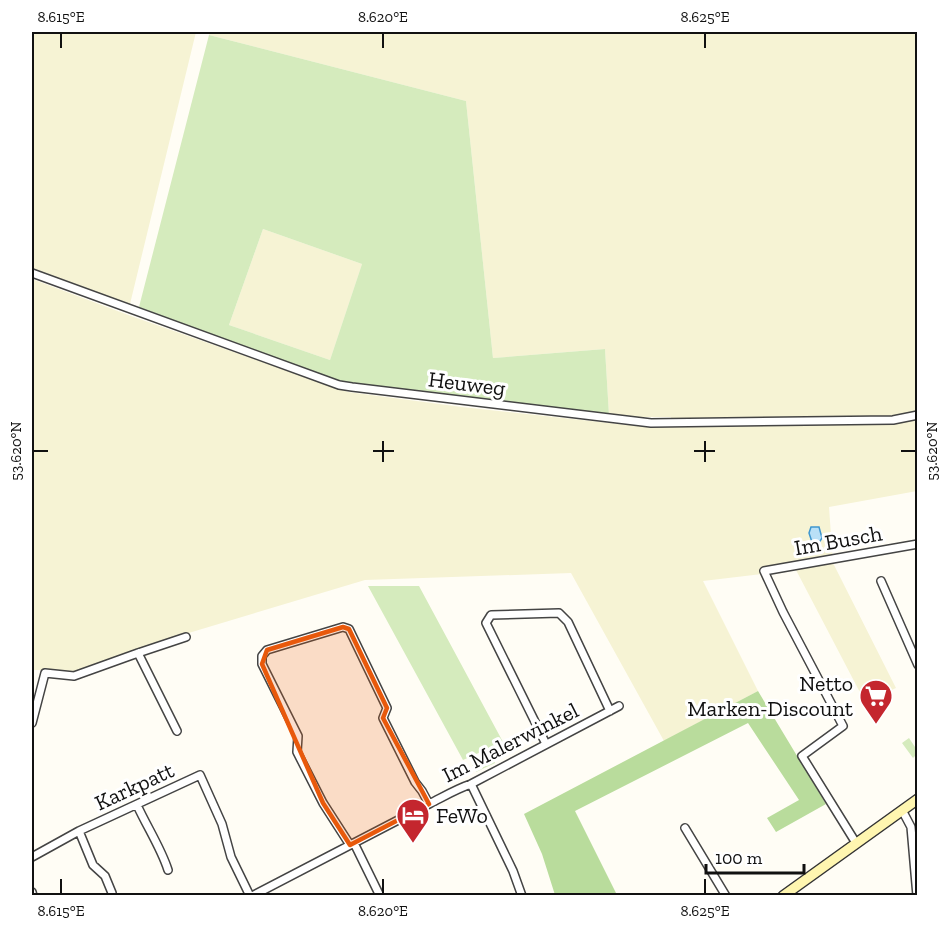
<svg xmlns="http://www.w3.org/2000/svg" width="949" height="927" viewBox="0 0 949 927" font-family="'Zilla Slab',serif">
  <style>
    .farmland { fill: #f6f3d4 }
    .green { fill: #d5ebbd; fill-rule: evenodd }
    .forest { fill: #b9dc9c }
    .water { fill: #b9e0f7; stroke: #3f96cf; stroke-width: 1.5 }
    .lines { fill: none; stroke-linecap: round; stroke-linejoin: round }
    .minor-casing { stroke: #444; stroke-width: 10 }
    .secondary-casing { stroke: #333; stroke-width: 12 }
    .minor { stroke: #fff; stroke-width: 7 }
    .secondary { stroke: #fff6b0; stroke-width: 9 }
    .marked { fill: #e8590c; fill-opacity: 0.2; stroke: #e8590c; stroke-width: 4.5; stroke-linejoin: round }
    .ticks { fill: none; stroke: #111; stroke-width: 2 }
    .labels { text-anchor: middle; stroke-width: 6; stroke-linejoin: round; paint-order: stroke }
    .street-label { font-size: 22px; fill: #111; stroke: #fff }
    .poi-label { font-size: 22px; fill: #111; stroke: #fff; text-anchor: end }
    .neatline { fill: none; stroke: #111; stroke-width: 2 }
    .ticks-label { font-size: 15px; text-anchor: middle; fill: #111 }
  </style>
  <rect width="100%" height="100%" fill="#fffdf5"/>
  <path class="farmland" d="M32 32H196L130 304 32 268Z
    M210 32H917V491L829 507 833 563 896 688 865 702 796 570 703 581 758 691 664 741 571 573 365 580 182 635 73 674 50 670H32V279L131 316 348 392 462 407 628 425 671 426V417H628L609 415 605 349 493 358 466 101 209 35Z
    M263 229 362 264 330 360 229 325Z"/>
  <path class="green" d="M209 35 466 101 493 358 605 349 609 415 355 385 339 382 139 307ZM263 229 362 264 330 360 229 325Z
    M368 586H419L503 742 463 760Z
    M909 738 917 750V754L913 758 902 743Z
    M491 755 495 763 476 772 472 765Z"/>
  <path class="forest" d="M758 691 826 804 776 832 767 818 799 800 748 723 575 811 617 895H555L542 854 524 814Z"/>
  <path class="water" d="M811 527H819L822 538 819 543 812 542 809 533Z"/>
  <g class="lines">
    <g class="minor-casing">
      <path id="minor" d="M32 273 339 385 352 387 651 423 893 420 918 415
        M881 581 918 665
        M138 653 177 731
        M32 723 45 673 74 676 138 653 186 637
        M546 744 486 623 491 615 559 613 568 622 610 711
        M471 784 513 871 522 896
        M137 805C147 827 161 848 168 870
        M902 810 911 827 917 896
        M685 828 726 896
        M79 831 93 865 105 876 112 893
        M354 843 380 896
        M856 843 802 756 843 726 783 612 764 571 918 544
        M350 845 323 803 297 752 298 736 262 664V656L267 650 343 627 349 629 387 708 383 718 415 782 422 791 429 804
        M32 857 79 831 200 775 222 824 231 857 250 896
        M32 892 33 896
        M252 896 429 804C443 797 456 789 471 784L619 706"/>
    </g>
    <g class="secondary-casing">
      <path id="secondary" d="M783 896 918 799"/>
    </g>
    <use href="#minor" class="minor"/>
    <use href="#secondary" class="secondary"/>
  </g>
  <path class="marked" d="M343 627 349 629 387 708 383 718 429 804 350 845 323 803 262 664 267 650Z"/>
  <path class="ticks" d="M61 33V48M383 33V48M705 33V48M383 441V462M705 441V462M33 451H48M373 451H394M694 451H715M901 451H916M61 879V894M383 879V894M705 879V894"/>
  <defs>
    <g id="supermarket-pin" transform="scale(1.725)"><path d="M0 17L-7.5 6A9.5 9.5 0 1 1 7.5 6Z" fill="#c4262e" stroke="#fff"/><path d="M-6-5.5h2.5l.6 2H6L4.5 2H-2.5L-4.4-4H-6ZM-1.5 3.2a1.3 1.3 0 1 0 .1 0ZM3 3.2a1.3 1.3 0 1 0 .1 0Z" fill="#fff"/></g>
    <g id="hotel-pin" transform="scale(1.725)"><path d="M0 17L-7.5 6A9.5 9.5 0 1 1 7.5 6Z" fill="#c4262e" stroke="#fff"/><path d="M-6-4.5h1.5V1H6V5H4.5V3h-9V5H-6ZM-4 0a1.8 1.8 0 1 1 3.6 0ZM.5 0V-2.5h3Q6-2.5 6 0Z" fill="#fff"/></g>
  </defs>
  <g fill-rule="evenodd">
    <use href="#supermarket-pin" x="876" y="696"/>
    <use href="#hotel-pin" x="413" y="815"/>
  </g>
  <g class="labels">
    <g class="street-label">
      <text transform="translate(467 383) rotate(7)" y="8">Heuweg</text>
      <text transform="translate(838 540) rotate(-10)" y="8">Im Busch</text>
      <text transform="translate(510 742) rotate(-27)" y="8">Im Malerwinkel</text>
      <text transform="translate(134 786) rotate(-25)" y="8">Karkpatt</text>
    </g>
    <g class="poi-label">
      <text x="853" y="691">Netto<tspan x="853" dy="25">Marken-Discount</tspan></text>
      <text x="436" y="823" text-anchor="start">FeWo</text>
    </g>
  </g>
  <rect width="949" height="927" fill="none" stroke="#ffffff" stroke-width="66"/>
  <path d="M706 864v9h98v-9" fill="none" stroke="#111111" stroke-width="3"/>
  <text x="715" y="864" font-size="18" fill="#111111" stroke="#ffffff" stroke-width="4.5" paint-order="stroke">100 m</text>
  <rect x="33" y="33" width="883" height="861" class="neatline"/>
  <g class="ticks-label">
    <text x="61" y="22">8.615°E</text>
    <text x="383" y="22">8.620°E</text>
    <text x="705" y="22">8.625°E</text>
    <text transform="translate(16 451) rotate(-90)" y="5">53.620°N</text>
    <text transform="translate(932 451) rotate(-90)" y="5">53.620°N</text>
    <text x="61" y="916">8.615°E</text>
    <text x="383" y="916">8.620°E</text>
    <text x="705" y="916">8.625°E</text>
  </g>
</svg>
